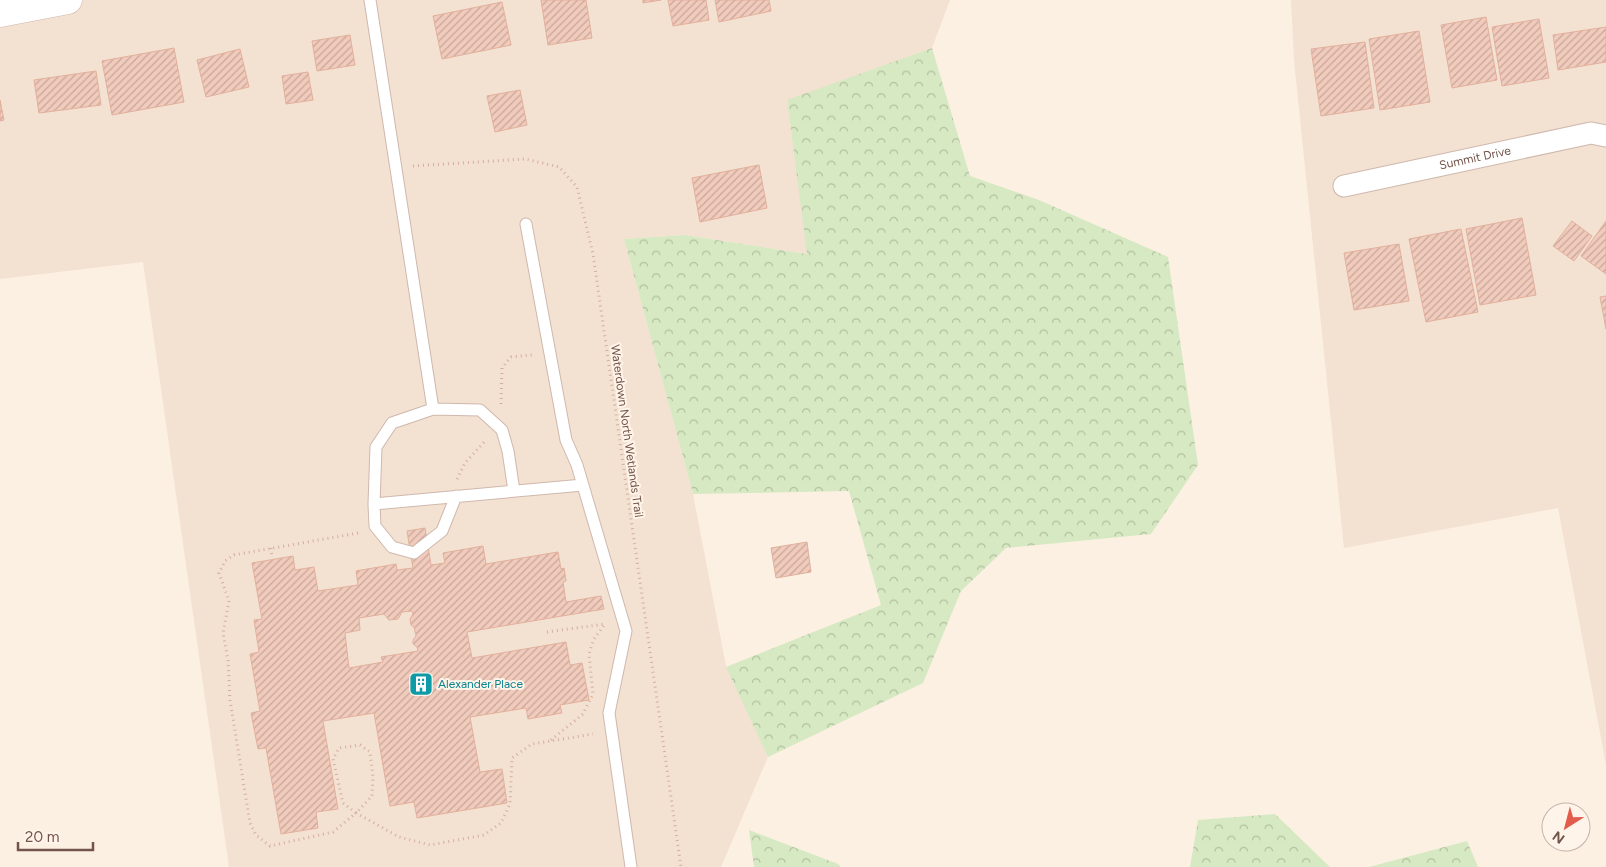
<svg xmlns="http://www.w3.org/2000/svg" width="1606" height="867" viewBox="0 0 1606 867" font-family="Figtree,sans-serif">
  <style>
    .residential { fill: #f3e1d2 }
    .forest { fill: url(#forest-crowns) }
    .building { fill: url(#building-hatch); stroke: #e3b09c; fill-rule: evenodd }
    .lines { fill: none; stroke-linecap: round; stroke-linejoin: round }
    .service-casing { stroke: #cfb8ad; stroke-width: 13 }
    .minor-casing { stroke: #cfb8ad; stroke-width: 23 }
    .secondary-casing { stroke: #d2b8aa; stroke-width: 29 }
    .path { stroke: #d5ae9f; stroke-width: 3; stroke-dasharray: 1 4; stroke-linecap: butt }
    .service { stroke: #fff; stroke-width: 11 }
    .minor { stroke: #fff; stroke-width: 21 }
    .secondary { stroke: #fff; stroke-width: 28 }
    .labels { text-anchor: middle; stroke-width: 4; stroke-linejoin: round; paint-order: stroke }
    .street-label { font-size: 12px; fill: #73544a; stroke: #fff4e9 }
    .culture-label { font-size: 12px; fill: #0d838f; stroke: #fff4e9; text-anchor: start }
  </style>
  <defs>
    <pattern id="forest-crowns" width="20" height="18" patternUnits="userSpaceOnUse" patternTransform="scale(1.25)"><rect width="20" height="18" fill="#d6e9c2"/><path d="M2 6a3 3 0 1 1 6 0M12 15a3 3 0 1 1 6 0" fill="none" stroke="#b2bfa0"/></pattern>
    <pattern id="building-hatch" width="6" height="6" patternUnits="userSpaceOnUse" patternTransform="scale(1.25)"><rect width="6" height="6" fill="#f1cbbc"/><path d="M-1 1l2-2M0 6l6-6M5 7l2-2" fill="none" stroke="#c8a79b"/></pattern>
  </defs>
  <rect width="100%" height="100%" fill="#fcf0e3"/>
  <path class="residential" d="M0 0H950L932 48 787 101 808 254 684 235 624 239 693 494 726 666 768 757 721 867H229L143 262 0 279Z
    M1291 0H1606V765L1558 508 1344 548 1294 60Z"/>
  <path class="forest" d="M932 48 970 176 1039 200 1168 257 1198 465 1151 534 1006 548 961 591 923 683 768 757 726 667 881 605 849 491 693 494 624 239 684 235 807 254 787 100Z
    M1275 814 1330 867H1190L1198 820Z
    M749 830 838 864 841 867H754Z
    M1467 841 1478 867H1368H1369Z"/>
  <path class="building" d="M541 0H586L592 38 548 45Z
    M643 0H661L643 3Z
    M668 0H706L709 20 673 26Z
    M715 0H769L771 11 719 22Z
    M502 2 511 45 442 59 433 16Z
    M1486 17 1497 80 1452 88 1441 25Z
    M1539 19 1549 78 1502 86 1492 27Z
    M1606 27V62L1558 70 1553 35Z
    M1419 31 1430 102 1380 110 1369 39Z
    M350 35 355 65 317 71 312 41Z
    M1365 42 1374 108 1321 116 1311 49Z
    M174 48 184 102 112 115 102 61Z
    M240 49 249 87 206 97 197 60Z
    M96 71 101 105 39 113 34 80Z
    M308 72 313 100 286 104 282 76Z
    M520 90 527 125 495 132 487 96Z
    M0 100 4 120 0 121Z
    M759 165 767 208 700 222 692 178Z
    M1522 218 1536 295 1480 305 1466 229Z
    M1572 221 1592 236 1574 261 1553 246Z
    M1606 221V274L1581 256Z
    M1461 229 1478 312 1426 322 1409 239Z
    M1399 244 1409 301 1354 310 1344 253Z
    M1606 296V329L1600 297Z
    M425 528 431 565 445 563 443 553 483 546 486 564 558 552 561 569 564 568 566 581 563 582 566 602 601 596 604 609 467 632 472 658 566 642 570 665 582 663 589 700 560 705 562 713 528 719 526 708 470 717 480 772 502 769 507 803 417 818 414 802 390 806 374 713 323 721 338 809 316 812 318 828 281 834 266 748 258 749 251 713 260 711 250 654 259 652 254 620 262 619 252 563 293 556 295 570 314 567 318 591 358 585 356 571 396 564 397 570 413 568 407 531ZM412 611 413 614 410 619 411 625 414 627 416 636 413 640V644L417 647 418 651 381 657 383 662 349 668 345 633 360 630 359 618 384 614 389 620 398 619 402 612Z
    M807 542 811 572 776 578 771 548Z"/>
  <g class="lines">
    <g class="service-casing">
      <path id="service" d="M370 0 433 409
        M526 224 566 440 577 465 626 631 609 713 631 867
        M514 491 508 451 502 430 480 410 433 409 392 423 376 447 374 504 583 485
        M374 504 375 526 392 547 414 553 442 531 456 496"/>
    </g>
    <g class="minor-casing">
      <g id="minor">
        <path id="s1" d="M1344 186 1591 133 1606 136"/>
      </g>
    </g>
    <g class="secondary-casing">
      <path id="secondary" d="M0 13 68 0"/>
    </g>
    <path class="path" d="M413 166 525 159 559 167 577 187 593 254 681 867
      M501 404 502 368 511 357 532 355
      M457 479 465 463 486 440
      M358 533 234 555 225 561 219 573 229 601 223 633 228 660 230 700 250 823 256 835 270 846 333 832 356 813 399 837 430 845 484 835 501 823 510 804 512 758 532 744 593 734
      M271 548 272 557
      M547 632 605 624
      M551 740 583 714 593 694 589 654 594 639 605 624
      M360 745 370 752 373 777 372 796 356 813 343 803 333 759 339 748Z"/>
    <use href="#service" class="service"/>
    <use href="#minor" class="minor"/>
    <use href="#secondary" class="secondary"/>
  </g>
  <defs>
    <g id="building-square" transform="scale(1.25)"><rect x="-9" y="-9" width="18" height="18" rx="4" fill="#0f9aa8" stroke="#fff4e9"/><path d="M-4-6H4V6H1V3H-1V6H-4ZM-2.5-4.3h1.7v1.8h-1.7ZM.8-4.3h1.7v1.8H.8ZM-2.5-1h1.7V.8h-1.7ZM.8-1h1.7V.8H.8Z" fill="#fff"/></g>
  </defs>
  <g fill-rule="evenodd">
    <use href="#building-square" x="421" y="684"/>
  </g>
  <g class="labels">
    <g class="street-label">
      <text dy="4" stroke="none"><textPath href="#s1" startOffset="134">Summit Drive</textPath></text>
      <text transform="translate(627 431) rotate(82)" y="4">Waterdown North Wetlands Trail</text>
    </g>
    <g class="culture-label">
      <text x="438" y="688">Alexander Place</text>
    </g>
  </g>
  <g transform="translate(1566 827) rotate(216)"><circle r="24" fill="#fff4e9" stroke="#c7b4a9"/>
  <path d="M0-4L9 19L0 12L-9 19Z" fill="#e35c4b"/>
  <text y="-8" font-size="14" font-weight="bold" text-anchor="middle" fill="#73544a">N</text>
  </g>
  <path d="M18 842v8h75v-8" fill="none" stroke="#73544a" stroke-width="2.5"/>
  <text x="25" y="842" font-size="15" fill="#73544a" stroke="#fff4e9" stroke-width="4" paint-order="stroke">20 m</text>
</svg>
